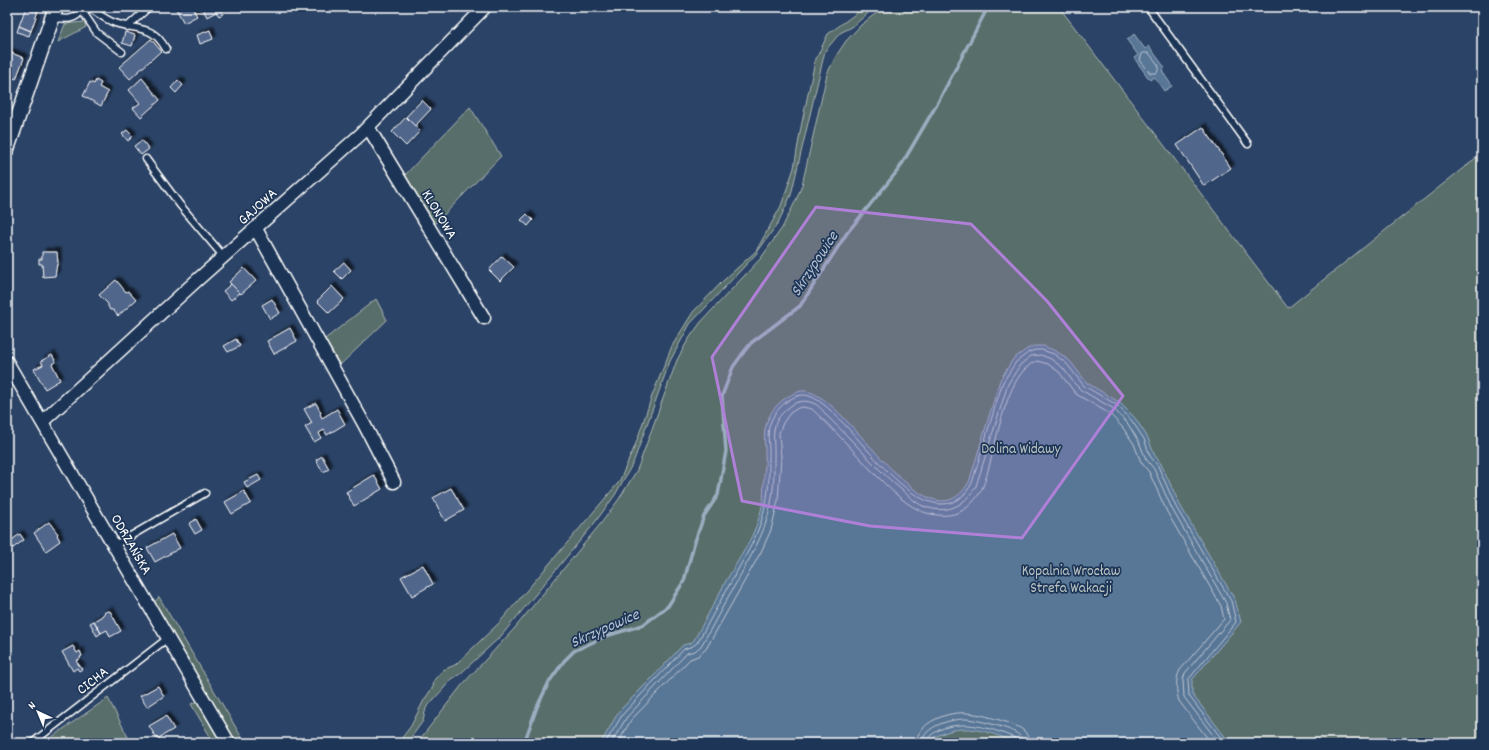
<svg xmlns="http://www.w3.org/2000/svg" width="1489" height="750" viewBox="0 0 1489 750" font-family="Dekko,sans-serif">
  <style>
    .green { fill: #586e6a; stroke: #acb6b4 }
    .water { fill: #597696; stroke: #9badc0 }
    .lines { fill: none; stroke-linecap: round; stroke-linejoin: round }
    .shore { stroke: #bdc8d5; stroke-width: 1 }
    .stream { stroke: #9badc0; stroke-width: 3.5 }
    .building { fill: #51668b; stroke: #fff; filter: url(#shadow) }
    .service-casing { stroke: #fff; stroke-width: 9 }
    .minor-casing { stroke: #fff; stroke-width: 15 }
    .tertiary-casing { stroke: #fff; stroke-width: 17 }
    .service { stroke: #1d3557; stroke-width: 6 }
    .minor { stroke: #1d3557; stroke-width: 12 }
    .tertiary { stroke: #1d3557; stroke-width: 14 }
    .marked { fill: #b080d9; fill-opacity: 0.2; stroke: #b080d9; stroke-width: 3; stroke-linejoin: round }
    .labels { text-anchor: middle; stroke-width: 3.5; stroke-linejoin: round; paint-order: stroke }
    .street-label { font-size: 15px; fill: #fff; stroke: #1d3557 }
    .park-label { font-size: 15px; fill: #bcc5c3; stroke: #1d3557 }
    .water-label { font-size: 16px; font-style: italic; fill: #b4c1d0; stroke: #1d3557 }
  </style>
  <defs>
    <filter id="shadow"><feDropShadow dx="3.5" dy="-3.5" stdDeviation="1" flood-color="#0009"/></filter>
  </defs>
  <rect width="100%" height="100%" fill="#2b4366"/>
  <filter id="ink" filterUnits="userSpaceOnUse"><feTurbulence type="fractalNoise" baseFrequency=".025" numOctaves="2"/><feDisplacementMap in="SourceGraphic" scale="8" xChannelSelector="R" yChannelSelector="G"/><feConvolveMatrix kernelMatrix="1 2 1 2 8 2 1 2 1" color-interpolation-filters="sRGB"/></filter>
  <g filter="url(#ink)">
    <path class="green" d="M865 7H875L852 27 840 33 825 51 791 195 778 223 756 254 690 324 670 361 633 463 615 495 593 525 501 636 460 674 452 679 426 708 423 721 407 743H398L411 726 424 700 433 687 434 680 443 670 455 665 499 623 619 482 635 446 652 396 672 346 693 312 724 280 756 251 781 206 794 168 801 127 815 61 828 34Z
      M884 7H1059L1288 308 1482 153V743H417L462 685 514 629 602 522 619 499 637 470 677 360 688 340 701 322 761 258 782 228 797 198 802 185 827 74 836 56 846 41 861 25Z
      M84 22 86 27 58 42 65 24Z
      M470 107 501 156 435 224 405 175Z
      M376 299 387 320 340 365 325 339Z
      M159 597 245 743H235L153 604Z
      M108 698 131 743H43Z
      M199 701 224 743H214L191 704Z"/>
    <path class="water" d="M1134 34 1145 49 1149 46 1165 68 1162 71 1172 86 1164 91 1154 77 1150 80 1134 58 1138 55 1127 40Z
      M1034 346H1043L1056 351 1070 361 1087 383 1119 402 1135 418 1148 438 1154 454 1161 464 1180 505 1235 600 1241 622 1192 680V694L1230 743H1018C994 734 967 722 942 734 936 736 933 737 930 743H601L619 711 651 679 683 645 691 643 694 640C705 620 716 600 727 579 742 554 759 530 763 500 764 492 763 484 764 476 764 469 766 462 765 455 765 439 762 432 769 417 774 405 788 394 801 391 843 384 926 557 969 482L1000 380 1013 359 1027 349Z"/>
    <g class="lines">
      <path class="shore" d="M1144 53H1149L1159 66 1157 73H1150L1140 60 1142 54Z
        M605 743 623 714 684 649 693 646 697 643C709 623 719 602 731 582 746 554 760 535 766 502 769 490 769 470 769 457 770 442 765 433 772 419 777 408 790 396 802 395 835 392 893 504 942 504 957 504 965 496 972 483L998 397 1003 382 1016 362 1029 352 1035 350H1042L1054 354 1067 364 1084 386 1117 405 1132 421 1144 439 1150 456 1158 466 1176 507 1231 601 1236 622 1188 680 1189 696 1225 743
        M611 743 627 717 687 653 695 651 701 646C713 626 723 605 735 585 750 557 765 535 771 503 774 488 774 472 774 457 775 437 768 424 788 408 795 402 803 399 813 403 819 405 824 412 828 417 854 441 876 469 903 491 909 496 916 503 923 506 946 515 964 507 976 486L1008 384 1020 365 1031 356 1041 355 1051 359 1063 368 1074 383 1081 390 1114 409 1128 424 1139 442 1146 459 1154 469 1172 509 1226 603 1230 620 1185 673 1183 680 1184 697 1219 743
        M618 743 631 720 690 659 698 656 706 649 761 552 771 530 778 501 781 457 779 433 783 423 790 413 798 408 803 407 812 409C834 429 853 451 874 473 887 486 902 502 919 510 922 512 927 513 931 514 955 519 970 510 982 489 995 459 1003 372 1037 361L1048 364 1059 372 1076 394 1110 414 1123 428 1134 444 1141 462 1149 472 1167 512 1221 606 1224 619 1180 670C1175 679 1176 692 1179 701L1211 743
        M916 743C917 722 949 711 967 713 980 714 993 718 1006 722 1012 725 1020 726 1025 732 1028 735 1028 739 1029 743
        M922 743C923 726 951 719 965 719 975 719 1012 728 1019 735 1022 737 1022 740 1023 743
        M927 743C928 735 933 734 939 730 964 719 991 728 1015 738L1018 743"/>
      <path class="stream" d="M524 743 537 707 549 682 564 661 574 651 606 636 643 625 668 606 684 581 694 544 704 516 718 495 726 451 722 396 733 367 743 353 751 343 800 306 847 233 899 169 937 104 988 7"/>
    </g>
    <path class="building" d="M26 7 38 11 31 31 19 26Z
      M175 7H192L197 16 184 23Z
      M202 7H225L221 10 223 14 219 16 216 12 207 17Z
      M19 26 31 31 29 36 17 32Z
      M210 30 213 39 200 44 197 35Z
      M125 32 135 35 132 46 122 43Z
      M151 39 161 51 130 79 119 67Z
      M9 52 24 58 16 79 7 76V57Z
      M142 78 160 100 141 117 133 108 140 103 129 90Z
      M96 80 101 83 99 87 108 92 101 106 83 96 90 82 94 84Z
      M178 80 183 85 176 93 171 88Z
      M422 100 431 109 415 126 406 117Z
      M406 117 420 131 406 146 392 132Z
      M1203 127 1231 168 1204 186 1177 145Z
      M127 130 133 136 128 141 122 134Z
      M142 140 149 149 141 155 134 146Z
      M527 214 533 220 528 226 521 220Z
      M42 252H57L58 264H57L55 276 43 277 42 264H39V259H42Z
      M502 256 514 267 500 281 489 270Z
      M344 262 351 270 342 279 334 271Z
      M244 268 256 281 241 294 229 282Z
      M116 280 126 292 128 291 136 300 118 316 113 310H110L108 306V304L99 295Z
      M231 284 240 293 231 300 223 291Z
      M332 286 344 299 329 313 317 301Z
      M272 299 280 313 270 319 262 305Z
      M290 328 297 341 274 354 267 341Z
      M236 339 240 346 228 352 224 346Z
      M52 355 56 362 52 364 60 380 45 389 34 369 43 365 41 361Z
      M316 403 321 413 320 414 322 418 337 409 345 424 327 435 324 430 319 433 321 438 314 442 305 427 312 423 304 409Z
      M322 456 329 469 323 472 316 460Z
      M258 475 261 480 247 488 244 482Z
      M374 475 382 489 354 506 346 492Z
      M451 488 464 510 445 521 433 498Z
      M244 491 251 503 232 514 225 502Z
      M196 519 202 530 195 534 189 524Z
      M49 522 58 534 57 535 60 541 46 551 34 533Z
      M20 534 24 540 13 548 9 542Z
      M172 534 180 548 155 562 147 548Z
      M423 565 433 584 412 596 401 577Z
      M110 611 121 631 110 637 107 630 101 633 94 621 102 616 105 612Z
      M94 621 101 633 97 636 90 623Z
      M73 646 77 653 80 651 82 656 80 657 81 658 76 661 82 669 79 671 77 668 73 671 62 652Z
      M158 686 164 696 147 707 140 696Z
      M166 716 174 729 157 739 149 726Z"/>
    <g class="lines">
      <g class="service-casing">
        <path id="service" d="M88 7C96 12 106 20 115 23 139 31 152 24 166 49
          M1148 7 1248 144
          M82 11 97 33 122 52
          M53 17C65 20 76 21 83 8
          M127 27 149 7
          M146 159 180 205 224 257
          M115 545 205 493
          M32 743 168 638"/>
      </g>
      <g class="minor-casing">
        <path id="minor" d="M368 127 484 318
          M256 229 364 424 394 482
          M7 362 229 743
          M42 422 195 282 361 134 485 7"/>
      </g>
      <g class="tertiary-casing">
        <path id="tertiary" d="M7 149 56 7"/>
      </g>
      <use href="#service" class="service"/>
      <use href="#minor" class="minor"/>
      <use href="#tertiary" class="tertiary"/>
    </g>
  </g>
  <path class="marked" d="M816 207 971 224 1047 301 1123 396 1022 538 870 526 742 501 712 357Z"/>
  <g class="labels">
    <g class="street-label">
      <text transform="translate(257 206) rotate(-42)" y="5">GAJOWA</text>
      <text transform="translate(440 214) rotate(59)" y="5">KLONOWA</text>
      <text transform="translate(132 544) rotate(60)" y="5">ODRZAŃSKA</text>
      <text transform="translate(92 680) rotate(-38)" y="5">CICHA</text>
    </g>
    <g class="park-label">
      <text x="1021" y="453">Dolina Widawy</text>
      <text x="1071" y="575">Kopalnia Wrocław<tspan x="1071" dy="17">Strefa Wakacji</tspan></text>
    </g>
    <g class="water-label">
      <text transform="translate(813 263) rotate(-57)" y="6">Skrzypowice</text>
      <text transform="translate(604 627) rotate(-24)" y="6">Skrzypowice</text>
    </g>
  </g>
  <rect width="1489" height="750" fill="none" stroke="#1d3557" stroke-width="24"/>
  <rect x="12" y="12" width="1465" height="726" fill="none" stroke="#fff" stroke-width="1.5" filter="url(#ink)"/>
  <g transform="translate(38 712) rotate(316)" stroke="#1d3557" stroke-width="3" paint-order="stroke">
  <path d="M0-3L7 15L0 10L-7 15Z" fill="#ffffff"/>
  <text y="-6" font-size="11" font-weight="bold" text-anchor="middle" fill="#ffffff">N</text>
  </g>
</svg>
